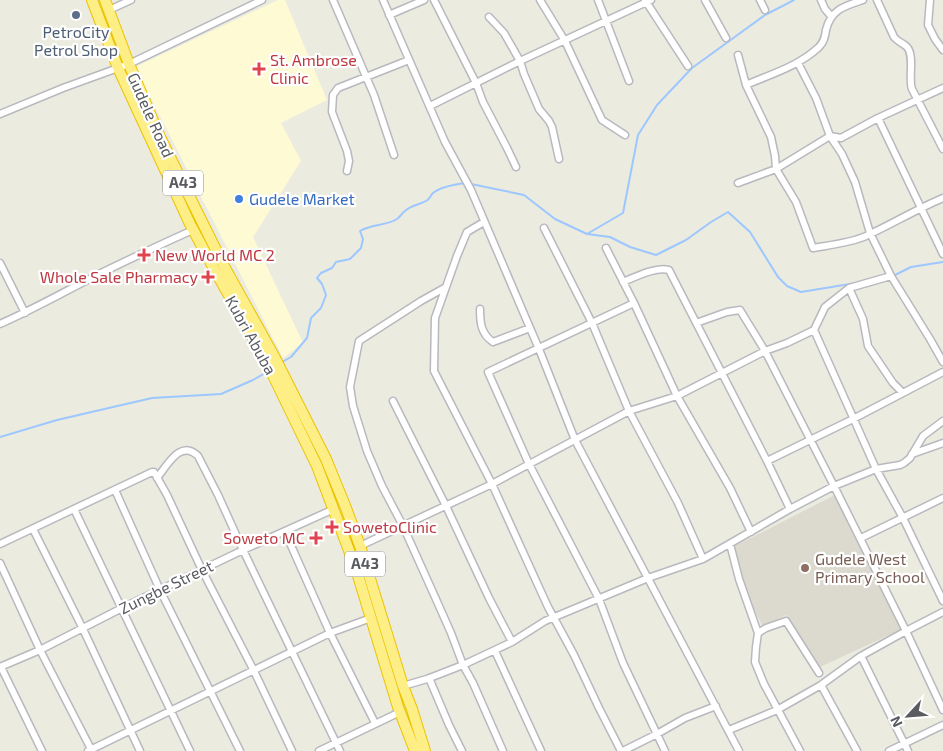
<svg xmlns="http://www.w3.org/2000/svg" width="943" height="751" viewBox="0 0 943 751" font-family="'Exo 2',sans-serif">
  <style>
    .commercial { fill: #fefad3 }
    .education { fill: #dcdace }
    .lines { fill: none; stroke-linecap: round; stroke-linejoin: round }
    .stream { stroke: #9dc7ff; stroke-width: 2 }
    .minor-casing { stroke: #b8b9bf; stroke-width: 9 }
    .highway-casing { stroke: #ecc200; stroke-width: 12 }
    .minor { stroke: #fff; stroke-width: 6 }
    .highway { stroke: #fdef85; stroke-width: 10 }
    .service-dot { fill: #5c6f8a; stroke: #fff; stroke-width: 2 }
    .health-dot { fill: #e0444e; stroke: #fff; stroke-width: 2 }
    .shop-dot { fill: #3f7fe0; stroke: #fff; stroke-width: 2 }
    .education-dot { fill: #8d6e63; stroke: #fff; stroke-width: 2 }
    .labels { text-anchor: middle; stroke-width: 4.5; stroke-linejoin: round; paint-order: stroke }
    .shield { fill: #fff; stroke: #8b8c90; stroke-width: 1 }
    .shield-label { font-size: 15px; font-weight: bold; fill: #595b61 }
    .service-label { font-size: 16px; fill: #4e5e75; stroke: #fff }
    .health-label { font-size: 16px; fill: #be3a42; stroke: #fff; text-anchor: start }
    .street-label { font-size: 16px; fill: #595b61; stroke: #fff }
    .shop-label { font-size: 16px; fill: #366cbe; stroke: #fff; text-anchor: start }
    .education-label { font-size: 16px; fill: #785e54; stroke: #fff; text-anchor: start }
  </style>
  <rect width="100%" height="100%" fill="#ecebe0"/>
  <path class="commercial" d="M278 0H285L327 100 281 123 301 161 253 237 303 343 283 358 135 67Z"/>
  <path class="education" d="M835 495 902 629 820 667 786 615 763 627 744 589 733 547Z"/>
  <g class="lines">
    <path class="stream" d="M471 184 524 195 555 219 587 234 610 237 630 247 656 255 686 240 711 222 728 212 750 232 778 277 787 286 801 292 856 283
      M587 234 623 213 638 135 657 105 692 68 765 15 794 0
      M893 276 911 267 943 262
      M282 362 291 357 307 338 311 318 321 308 326 295 322 284 317 278 321 273 332 268 336 262 350 259 361 248 363 239 360 231C372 224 386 226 397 219 400 217 402 213 405 211 411 205 419 205 426 201 430 199 430 196 433 193 440 187 458 184 466 183
      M0 437 57 420 152 398 221 394 253 380 267 372"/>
    <g class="minor-casing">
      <path id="minor" d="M333 0 374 95 394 155
        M383 0 445 142 471 190 539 349 575 440 739 751
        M434 0 476 83 483 102 507 148 516 167
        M540 0 565 41 602 120 625 135
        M598 0 629 81
        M645 0 688 66
        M705 0 726 38
        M760 0 765 10
        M821 0 825 9 831 16
        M877 0 894 37C898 42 903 43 907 47 915 56 908 78 912 89L943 149
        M930 0 928 25 935 39 943 50
        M109 10 131 0
        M389 15 424 0
        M489 17 504 33 520 61 524 74 539 109 549 121 552 127 559 159
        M738 55 746 85 771 137 775 156 776 169 796 202 813 248C830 245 850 243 866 236 892 224 917 209 943 198
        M798 63 816 98 830 136 842 154 855 182 870 233 891 276 930 339 943 362
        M746 85C771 74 799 66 819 47 824 42 825 37 826 30 831 9 845 6 863 0
        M430 106 520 61 651 0
        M0 114 63 88 129 64 262 0
        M878 118 943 254
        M347 171 349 161 347 151 332 112 333 95 338 88 409 60
        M738 183 776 169 830 136 841 138 878 118 943 88
        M484 222 467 232 457 256 435 318 434 371 492 484 548 607 574 655 599 708 621 751
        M544 228 592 323 629 411 678 503 703 559
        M606 248 634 303 677 396 730 488 751 532
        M0 263 25 313
        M623 282C635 277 657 266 669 270L767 461 790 509
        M446 287 421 301 359 341 350 387 353 406 367 451 382 486 403 526 435 597 451 633 463 665 473 683 503 751
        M849 288 863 319 868 346 893 383 902 392
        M634 303 488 372 529 464 599 599 623 663 665 751
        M480 309C480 323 481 334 493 342L530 328
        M696 323 727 312 740 310 765 351 834 486 906 631 943 710
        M0 324C34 309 66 291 99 274 130 259 161 244 193 230
        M814 330 876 469 903 518 943 601
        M393 401 446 506 489 598 512 642
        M912 454 943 443
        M767 461 853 419 943 372
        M157 478C168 464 181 439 198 456L218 495 243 550 340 751
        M115 490 160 590 240 751
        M74 509 190 751
        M33 529 83 629 140 751
        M285 532 330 633 375 723
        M861 538 943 498
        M0 544 152 472H154L167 495 202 570 254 671 292 751
        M730 544 739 579 758 633 756 647 755 662 764 684 800 751
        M360 546 492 484 629 411 677 396 765 351 787 343 814 330 825 307 849 288 891 276
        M0 563 40 650 92 751
        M758 633 766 628 786 621 819 673
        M495 651 541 751
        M861 656 908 751
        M0 667 40 650 122 608 243 550 334 509
        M1 667 42 751
        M429 678 449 725 462 751
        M821 685 857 751
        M403 686 427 679 463 665 512 642 545 621 648 578 703 559 790 509 834 486 876 469 900 465 904 463 910 458 923 436 943 421
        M729 730 777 710 821 685 861 656 906 631 943 612
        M88 751 330 633 371 618
        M319 751 400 712
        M623 751 657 734 685 718 716 706
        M889 751 943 725"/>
    </g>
    <g class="highway-casing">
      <path id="highway" d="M92 0 118 68 190 224 213 267 267 363 317 466 356 569 398 707 415 751
        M105 0 129 64 160 137 225 268 275 358 326 459 346 508 360 546 403 686 412 709 425 751"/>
    </g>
    <use href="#minor" class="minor"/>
    <use href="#highway" class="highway"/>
  </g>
  <circle class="service-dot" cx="76" cy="15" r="5"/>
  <g class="health-dot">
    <path d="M256.5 61.5h5v5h5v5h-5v5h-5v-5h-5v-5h5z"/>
    <path d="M141.5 247.5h5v5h5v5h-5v5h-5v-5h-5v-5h5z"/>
    <path d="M205.5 269.5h5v5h5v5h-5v5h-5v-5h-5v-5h5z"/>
    <path d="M329.5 519.5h5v5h5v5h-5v5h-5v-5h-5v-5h5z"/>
    <path d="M313.5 530.5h5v5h5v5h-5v5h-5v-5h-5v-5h5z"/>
  </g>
  <circle class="shop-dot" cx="239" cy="199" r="5"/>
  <circle class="education-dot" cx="805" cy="568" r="5"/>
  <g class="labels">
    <g class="shield">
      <rect x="163" y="170.5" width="40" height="25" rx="4"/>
      <rect x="345" y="551.5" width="40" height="25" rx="4"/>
    </g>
    <g class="shield-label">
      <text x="183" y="188">A43</text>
      <text x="365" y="569">A43</text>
    </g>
    <g class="service-label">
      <text x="76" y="38">PetroCity<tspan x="76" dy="18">Petrol Shop</tspan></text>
    </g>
    <g class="health-label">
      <text x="270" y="66">St. Ambrose<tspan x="270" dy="18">Clinic</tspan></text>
      <text x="155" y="261">New World MC 2</text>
      <text x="198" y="283" text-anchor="end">Whole Sale Pharmacy</text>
      <text x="343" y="533">SowetoClinic</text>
      <text x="305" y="544" text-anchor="end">Soweto MC</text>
    </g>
    <g class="street-label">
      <text transform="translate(151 115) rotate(66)" y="6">Gudele Road</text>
      <text transform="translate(251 335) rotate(61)" y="6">Kubri Abuba</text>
      <text transform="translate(166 587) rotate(-26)" y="6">Zungbe Street</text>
    </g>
    <g class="shop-label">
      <text x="249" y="205">Gudele Market</text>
    </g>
    <g class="education-label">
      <text x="815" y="565">Gudele West<tspan x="815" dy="18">Primary School</tspan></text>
    </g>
  </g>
  <g transform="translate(908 716) rotate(244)" stroke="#ffffff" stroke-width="4" paint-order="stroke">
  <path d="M0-4L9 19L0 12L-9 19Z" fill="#595b61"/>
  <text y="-8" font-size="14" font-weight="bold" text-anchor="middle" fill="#595b61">N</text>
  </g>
</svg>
